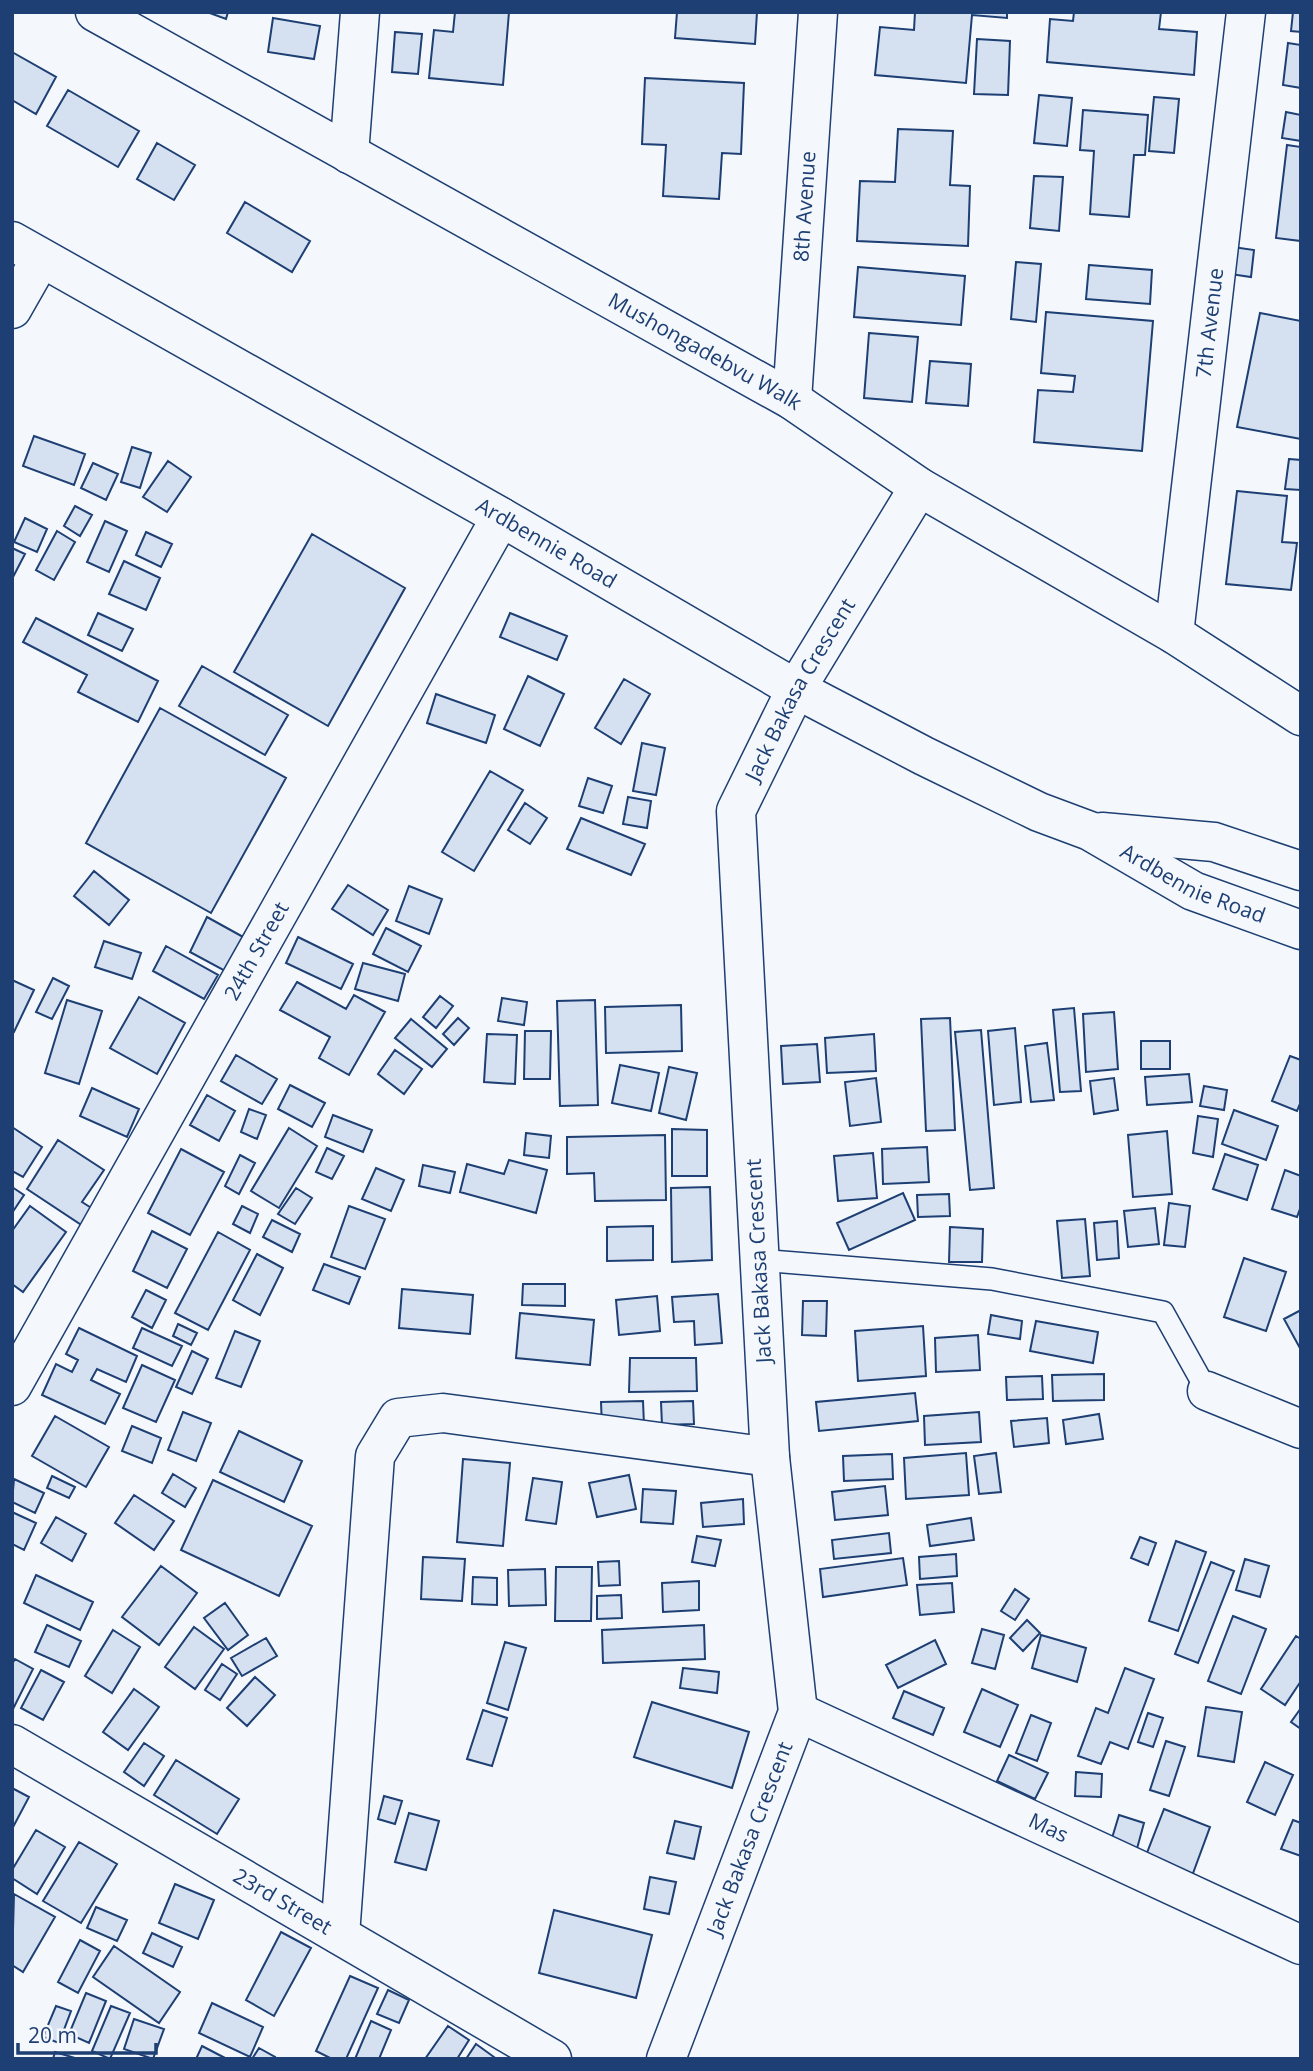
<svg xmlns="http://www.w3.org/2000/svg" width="1313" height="2071" viewBox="0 0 1313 2071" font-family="'Open Sans',sans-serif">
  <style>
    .building { fill: #d5e0f0; stroke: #1d3f73; stroke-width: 2 }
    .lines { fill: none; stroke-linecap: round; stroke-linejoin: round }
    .service-casing { stroke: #1d3f73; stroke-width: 24 }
    .minor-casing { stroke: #1d3f73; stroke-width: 41 }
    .secondary-casing { stroke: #1d3f73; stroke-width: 41 }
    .service { stroke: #f4f7fb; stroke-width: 21 }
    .minor { stroke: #f4f7fb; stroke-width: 38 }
    .secondary { stroke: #f4f7fb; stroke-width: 38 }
    .labels { text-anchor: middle; stroke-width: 5; stroke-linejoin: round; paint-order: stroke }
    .street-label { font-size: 21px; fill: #1d3f73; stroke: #f4f7fb }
  </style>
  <rect width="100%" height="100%" fill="#f4f7fb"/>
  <path class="building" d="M207 12H228L226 19Z
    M455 12H509L503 85 429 78 434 30 453 32Z
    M677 12H757L755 44 675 38Z
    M915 12H1007V18L972 15 966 83 875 75 880 27 914 30Z
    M1074 12H1161L1159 29 1197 32 1194 75 1047 62 1050 19 1073 21Z
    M1293 12H1301V32L1291 31Z
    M273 18 320 26 314 59 268 52Z
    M395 32 422 34 418 74 392 72Z
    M977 39 1010 41 1008 95 974 94Z
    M1288 43 1301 45V88L1283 85Z
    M12 52 56 77 36 114 12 100Z
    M645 78 744 83 741 154 722 153 719 199 663 196 666 145 642 144Z
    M68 90 139 131 118 167 47 126Z
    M1039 95 1072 98 1067 146 1034 143Z
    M1154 97 1179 99 1174 153 1149 151Z
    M1083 110 1148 115 1145 155H1134L1129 217 1090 214 1094 151 1080 150Z
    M1286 112 1301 115V141L1282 138Z
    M898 129 953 131 950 185 970 186 968 246 857 241 860 181 895 182Z
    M157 143 195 165 174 200 137 179Z
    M1287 145 1301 147V241L1276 238Z
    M1034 176 1063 177 1059 231 1030 228Z
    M245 202 310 241 292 272 227 233Z
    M1233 247 1254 250 1251 277 1230 274Z
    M1016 262 1041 264 1036 322 1011 319Z
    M1089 265 1152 270 1150 304 1086 299Z
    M858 267 965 276 961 325 854 317Z
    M1046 312 1153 321 1142 451 1034 442 1038 390 1073 392 1075 376 1041 373Z
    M1260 313 1301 321V439L1237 427Z
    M869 333 918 337 912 402 864 398Z
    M930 361 971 364 968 406 926 403Z
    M34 436 85 454 74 485 23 466Z
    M132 447 151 453 140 488 121 482Z
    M1289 459 1301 460V490L1285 489Z
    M168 461 191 477 167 512 143 497Z
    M93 463 118 474 106 500 81 488Z
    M1237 491 1287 496 1282 542 1297 543 1291 590 1226 584Z
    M75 506 92 515 80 536 64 526Z
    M25 518 47 529 37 552 14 542Z
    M105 521 127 531 109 572 87 562Z
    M57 531 75 542 54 580 36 570Z
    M146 532 172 544 161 567 136 555Z
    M312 534 405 588 328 726 234 672Z
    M12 548 25 554 12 579Z
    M124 561 160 578 146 610 109 594Z
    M98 613 133 629 122 651 88 635Z
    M510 613 567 636 557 660 500 637Z
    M36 618 158 681 138 722 78 692 87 675 23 642Z
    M202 666 288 715 265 755 179 706Z
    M528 676 564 694 540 746 504 729Z
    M624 679 650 694 621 744 595 728Z
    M436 694 495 715 486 743 427 723Z
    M160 708 286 778 211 913 86 843Z
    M642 743 665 748 656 795 633 791Z
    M490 771 523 790 474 871 442 852Z
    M588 778 612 786 603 813 579 806Z
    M628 797 651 801 647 828 623 824Z
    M525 803 547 818 530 844 508 830Z
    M581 818 645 844 631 875 567 849Z
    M94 871 129 900 109 925 74 896Z
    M348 885 388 910 373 935 332 909Z
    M409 886 442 899 429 934 396 921Z
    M207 917 245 938 227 972 190 952Z
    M386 928 421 946 408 972 373 954Z
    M298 937 353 964 341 989 286 963Z
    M104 941 141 953 132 979 95 967Z
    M166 946 218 975 204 999 153 971Z
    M363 963 405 974 398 1001 355 989Z
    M53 978 69 986 52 1019 36 1012Z
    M12 980 34 990 14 1032 12 1031Z
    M297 982 346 1009 354 995 385 1012 349 1075 319 1058 330 1037 280 1010Z
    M440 996 453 1006 436 1028 423 1017Z
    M139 997 185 1023 157 1074 110 1048Z
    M502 998 527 1002 524 1025 498 1021Z
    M67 1000 102 1011 79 1084 45 1073Z
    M595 1000 598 1105 560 1106 557 1001Z
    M681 1005 682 1051 606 1053 605 1007Z
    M1074 1008 1081 1091 1060 1092 1053 1010Z
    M1114 1012 1118 1069 1086 1072 1083 1014Z
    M458 1018 469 1028 454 1045 443 1034Z
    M950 1018 955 1130 926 1131 921 1019Z
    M411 1019 447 1049 432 1067 395 1038Z
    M1015 1028 1021 1102 994 1105 988 1031Z
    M981 1030 994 1188 970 1190 955 1032Z
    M525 1031H551L550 1079H524Z
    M487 1034 517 1035 515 1084 484 1082Z
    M874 1034 876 1071 827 1073 825 1038Z
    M1141 1041H1170V1069H1141Z
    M1047 1043 1054 1100 1031 1102 1025 1046Z
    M817 1044 820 1082 783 1084 781 1046Z
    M395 1050 422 1069 404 1094 378 1074Z
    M236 1055 277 1079 262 1104 221 1081Z
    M1290 1056 1301 1060V1101L1297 1111 1272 1101Z
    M620 1065 659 1073 651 1111 612 1103Z
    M669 1067 697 1073 686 1120 659 1113Z
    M1189 1074 1192 1102 1147 1105 1145 1077Z
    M876 1078 881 1122 850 1126 845 1082Z
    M1114 1078 1118 1110 1094 1114 1090 1081Z
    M290 1085 325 1103 312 1127 278 1109Z
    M1204 1086 1227 1090 1224 1110 1200 1106Z
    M92 1088 139 1109 127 1137 80 1116Z
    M207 1095 235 1111 219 1141 190 1125Z
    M249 1109 266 1115 257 1139 241 1132Z
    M1234 1110 1278 1126 1266 1160 1222 1144Z
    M333 1115 372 1130 363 1152 325 1137Z
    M1198 1116 1218 1119 1213 1157 1193 1153Z
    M12 1127 42 1147 23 1177 12 1171Z
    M289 1128 317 1146 279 1208 251 1191Z
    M672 1129 707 1130V1176H672Z
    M1167 1131 1172 1194 1133 1197 1128 1135Z
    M526 1133 551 1136 549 1158 524 1155Z
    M665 1135 666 1200 595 1201 594 1173 567 1174V1137Z
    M58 1140 104 1170 82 1202 93 1209 83 1226 27 1189Z
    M927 1147 929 1182 883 1184 882 1149Z
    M327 1148 344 1156 332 1179 316 1172Z
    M181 1149 224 1172 190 1235 148 1213Z
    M873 1153 877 1198 838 1201 834 1156Z
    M1225 1154 1258 1165 1247 1200 1213 1189Z
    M240 1155 255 1163 239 1194 225 1186Z
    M509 1160 547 1170 536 1213 460 1192 467 1164 504 1174Z
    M423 1165 455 1172 450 1193 419 1186Z
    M376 1168 404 1180 391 1211 362 1199Z
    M1285 1170 1301 1176V1206L1297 1217 1272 1209Z
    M12 1187 24 1195 12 1213Z
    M710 1187 712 1260 672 1262 671 1188Z
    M296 1188 312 1198 295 1224 278 1214Z
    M903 1193 915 1220 849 1250 837 1223Z
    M949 1194 950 1216 918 1217 917 1195Z
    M1169 1203 1190 1206 1185 1247 1164 1245Z
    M30 1206 66 1232 23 1292 12 1284V1231Z
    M242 1206 258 1214 250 1233 233 1224Z
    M349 1206 385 1219 365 1269 331 1257Z
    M1155 1208 1159 1244 1128 1247 1124 1211Z
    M1085 1219 1090 1276 1062 1278 1057 1221Z
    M272 1220 300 1234 292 1252 263 1237Z
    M1117 1221 1119 1258 1097 1260 1094 1223Z
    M653 1226V1260L607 1261V1227Z
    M950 1227 983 1229 982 1262H949Z
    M152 1231 187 1249 167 1288 133 1271Z
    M218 1232 250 1250 208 1330 175 1313Z
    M257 1254 283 1268 260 1315 233 1300Z
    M1244 1258 1286 1272 1266 1331 1224 1317Z
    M324 1264 360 1277 349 1304 313 1290Z
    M523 1284H565V1306L522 1305Z
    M402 1289 473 1295 470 1334 399 1328Z
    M146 1290 166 1300 152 1328 132 1317Z
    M718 1294 722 1343 695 1345 694 1321 674 1322 672 1297Z
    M657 1296 660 1331 619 1335 616 1300Z
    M803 1301H827L826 1336 802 1335Z
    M1301 1310V1350L1284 1319Z
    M520 1313 594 1320 590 1365 516 1358Z
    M991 1315 1022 1321 1020 1339 988 1334Z
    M1036 1321 1098 1332 1093 1363 1030 1351Z
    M178 1324 197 1333 191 1345 173 1336Z
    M923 1326 926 1376 858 1381 855 1331Z
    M79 1328 137 1356 126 1382 97 1369 91 1380 120 1394 105 1424 42 1395 56 1364 72 1372 78 1360 66 1354Z
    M142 1328 182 1346 172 1366 133 1348Z
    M235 1331 260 1341 241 1387 216 1378Z
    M978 1335 980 1370 936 1372 935 1338Z
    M192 1351 208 1359 192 1394 176 1387Z
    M630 1358H696L697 1391 629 1392Z
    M142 1365 175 1380 156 1422 123 1408Z
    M1104 1374V1400L1053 1401 1052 1375Z
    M1042 1376 1043 1399 1007 1400 1006 1377Z
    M915 1393 918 1421 819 1431 816 1402Z
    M643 1401 644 1425 602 1427 601 1402Z
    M693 1401 694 1424 662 1425 661 1402Z
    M183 1412 211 1423 196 1461 168 1450Z
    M979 1412 981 1442 925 1445 924 1416Z
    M1099 1414 1103 1439 1066 1444 1063 1420Z
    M55 1416 109 1447 86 1487 32 1456Z
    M1047 1418 1049 1443 1014 1447 1011 1421Z
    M132 1426 161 1438 152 1463 122 1451Z
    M239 1431 302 1461 284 1502 220 1472Z
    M966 1453 969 1495 906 1499 904 1458Z
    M996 1453 1001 1492 979 1494 974 1456Z
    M892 1454 893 1479 844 1481 843 1456Z
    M463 1459 510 1463 503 1546 457 1542Z
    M173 1474 196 1488 185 1507 162 1493Z
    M629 1475 636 1509 597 1517 589 1483Z
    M52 1476 75 1487 69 1498 47 1488Z
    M533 1478 562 1482 556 1524 526 1520Z
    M14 1479 44 1493 35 1513 12 1502Z
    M213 1480 312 1526 279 1596 181 1550Z
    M885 1486 888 1515 835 1520 832 1492Z
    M643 1489 676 1491 673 1524 641 1522Z
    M134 1495 174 1521 154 1550 115 1523Z
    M743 1499 744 1524 703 1527 701 1503Z
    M12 1512 36 1523 24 1550 12 1544Z
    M56 1517 86 1534 72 1561 41 1543Z
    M971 1518 974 1540 930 1546 927 1525Z
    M889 1533 891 1553 834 1559 832 1540Z
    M697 1536 721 1540 715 1566 692 1562Z
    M1140 1537 1156 1543 1148 1565 1131 1558Z
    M1176 1541 1206 1552 1178 1631 1149 1621Z
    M956 1554 957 1576 920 1579 919 1557Z
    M423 1557 465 1559 462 1601 421 1599Z
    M903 1558 907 1585 823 1597 820 1569Z
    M1245 1559 1269 1566 1260 1597 1236 1590Z
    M619 1561 620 1585 599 1586 598 1562Z
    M1211 1562 1234 1571 1198 1663 1175 1654Z
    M161 1566 197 1593 159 1645 122 1617Z
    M556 1567H592L591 1621H555Z
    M545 1569 546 1605 509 1606 508 1570Z
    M36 1575 93 1602 80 1630 24 1603Z
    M473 1577 497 1578V1605L472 1604Z
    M699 1581V1610L663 1612 662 1583Z
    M952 1583 954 1612 920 1615 917 1585Z
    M1015 1589 1029 1599 1015 1620 1001 1611Z
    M621 1595 622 1618 597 1619V1596Z
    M225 1603 248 1635 228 1650 204 1618Z
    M1233 1616 1266 1629 1241 1694 1208 1681Z
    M1027 1620 1040 1633 1023 1651 1010 1638Z
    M47 1625 81 1641 69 1667 35 1652Z
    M704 1625 705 1659 603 1663 602 1630Z
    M194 1627 224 1649 195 1689 165 1667Z
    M982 1629 1004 1635 995 1669 972 1663Z
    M113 1630 140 1647 112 1693 85 1676Z
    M1041 1635 1086 1648 1077 1682 1032 1668Z
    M1296 1636 1301 1639V1681L1285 1705 1261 1689Z
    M266 1638 277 1656 242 1676 231 1658Z
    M935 1640 946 1664 898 1688 886 1665Z
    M505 1642 526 1648 508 1710 487 1703Z
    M15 1659 33 1669 12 1711V1664Z
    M222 1664 237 1674 220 1700 205 1690Z
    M683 1668 719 1672 717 1693 680 1688Z
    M1125 1668 1154 1679 1128 1749 1110 1742 1101 1764 1078 1756 1096 1708 1108 1713Z
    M41 1670 64 1682 43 1720 21 1708Z
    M255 1677 275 1695 247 1726 227 1708Z
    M134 1689 159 1707 128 1750 103 1732Z
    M982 1689 1018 1705 1000 1747 964 1732Z
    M904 1691 944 1708 933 1735 893 1718Z
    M652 1702 749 1732 732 1788 634 1757Z
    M1206 1707 1242 1712 1234 1762 1198 1756Z
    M1301 1708V1729L1291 1722Z
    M483 1710 507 1718 492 1766 467 1759Z
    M1148 1713 1163 1718 1153 1747 1138 1742Z
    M1031 1715 1051 1723 1037 1761 1016 1753Z
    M1166 1741 1185 1747 1169 1796 1150 1790Z
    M144 1743 164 1756 144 1786 124 1772Z
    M1009 1755 1048 1773 1035 1799 997 1781Z
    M176 1760 239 1799 217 1834 154 1795Z
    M1265 1762 1293 1775 1275 1815 1247 1802Z
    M1076 1772 1102 1774 1101 1797 1075 1796Z
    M12 1788 29 1797 12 1829Z
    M384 1796 402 1801 395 1824 378 1819Z
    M1164 1809 1210 1827 1192 1876 1145 1858Z
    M409 1813 439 1821 426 1870 395 1862Z
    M1119 1815 1144 1823 1135 1856 1109 1848Z
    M1293 1820 1301 1823V1856L1281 1849Z
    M675 1821 701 1827 694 1859 667 1853Z
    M36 1830 65 1847 37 1894 12 1878V1870Z
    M79 1842 117 1864 81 1923 43 1901Z
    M650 1877 676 1882 669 1914 644 1909Z
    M175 1884 214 1900 198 1939 159 1923Z
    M14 1894 55 1917 23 1972 12 1965Z
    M96 1907 127 1920 117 1941 87 1928Z
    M554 1910 652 1935 636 1998 539 1973Z
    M281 1932 311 1948 274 2016 246 2000Z
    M152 1933 182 1947 173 1967 143 1953Z
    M80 1940 100 1951 78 1993 58 1982Z
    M114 1946 180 1992 159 2023 93 1977Z
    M350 1976 378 1988 346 2059H332L316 2051Z
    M388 1990 409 2000 399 2023 377 2014Z
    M86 1993 106 2001 89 2043 69 2034Z
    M212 2003 263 2027 250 2057 199 2033Z
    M56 2006 71 2011 59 2043 43 2037Z
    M111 2006 130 2013 110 2059 92 2051Z
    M134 2019 164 2029 153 2059 124 2049Z
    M371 2021 391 2030 379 2059H355Z
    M448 2026 469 2040 457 2059H425Z
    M476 2044 494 2057 492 2059H466Z
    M202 2046 227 2059H196Z
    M259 2048 275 2057 274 2059H252Z
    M55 2052 75 2058V2059H53Z"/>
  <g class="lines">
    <g class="service-casing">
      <path id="service" d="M759 1260 992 1279 1163 1312 1207 1391"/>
    </g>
    <g class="minor-casing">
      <g id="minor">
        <path id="s1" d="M95 12 792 400 919 487 1174 634 1301 716"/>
        <path d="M349 154 360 12"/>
        <path d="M12 309 41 258"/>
        <path id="s2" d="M792 400 818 12"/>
        <path id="s3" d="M1174 634 1246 12"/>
        <path id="s4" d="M12 1386 501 517"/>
        <path d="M1207 1391 1301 1429"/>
        <path id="s5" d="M798 1712 1301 1945"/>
        <path id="s6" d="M12 1744 552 2059"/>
        <path d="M340 1935 375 1456 398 1418 443 1413 770 1457"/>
        <path id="s7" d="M666 2059 798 1712 770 1457 736 811 796 689 919 487"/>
      </g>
    </g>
    <g class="secondary-casing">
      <g id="secondary">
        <path id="s8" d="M12 241 501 517 796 689 924 756 1039 812 1090 831 1193 891 1301 930"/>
        <path d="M1102 832 1214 842 1301 871"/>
      </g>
    </g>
    <use href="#service" class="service"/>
    <use href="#minor" class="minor"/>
    <use href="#secondary" class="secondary"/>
  </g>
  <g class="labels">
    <g class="street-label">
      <text dy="7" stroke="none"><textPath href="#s2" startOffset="194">8th Avenue</textPath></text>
      <text dy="7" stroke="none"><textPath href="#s3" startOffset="313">7th Avenue</textPath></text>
      <text dy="7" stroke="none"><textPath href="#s1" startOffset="698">Mushongadebvu Walk</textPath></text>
      <text dy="7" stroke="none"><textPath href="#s8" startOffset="614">Ardbennie Road</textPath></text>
      <text dy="7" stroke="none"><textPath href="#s7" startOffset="1412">Jack Bakasa Crescent</textPath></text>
      <text dy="7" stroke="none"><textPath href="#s8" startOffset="1346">Ardbennie Road</textPath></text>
      <text dy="7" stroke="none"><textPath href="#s4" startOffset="499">24th Street</textPath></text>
      <text transform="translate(759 1261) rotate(-93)" y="7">Jack Bakasa Crescent</text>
      <text dy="7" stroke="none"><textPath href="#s5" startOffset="276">Mas</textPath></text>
      <text dy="7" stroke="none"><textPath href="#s7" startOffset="236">Jack Bakasa Crescent</textPath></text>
      <text dy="7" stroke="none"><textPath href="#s6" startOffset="313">23rd Street</textPath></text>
    </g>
  </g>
  <rect width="1313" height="2071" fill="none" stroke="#1d3f73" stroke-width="28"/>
  <path d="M18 2043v10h138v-10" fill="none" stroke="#1d3f73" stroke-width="3.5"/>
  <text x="28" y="2043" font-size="21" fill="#1d3f73" stroke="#f4f7fb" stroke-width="5" paint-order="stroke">20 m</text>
</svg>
